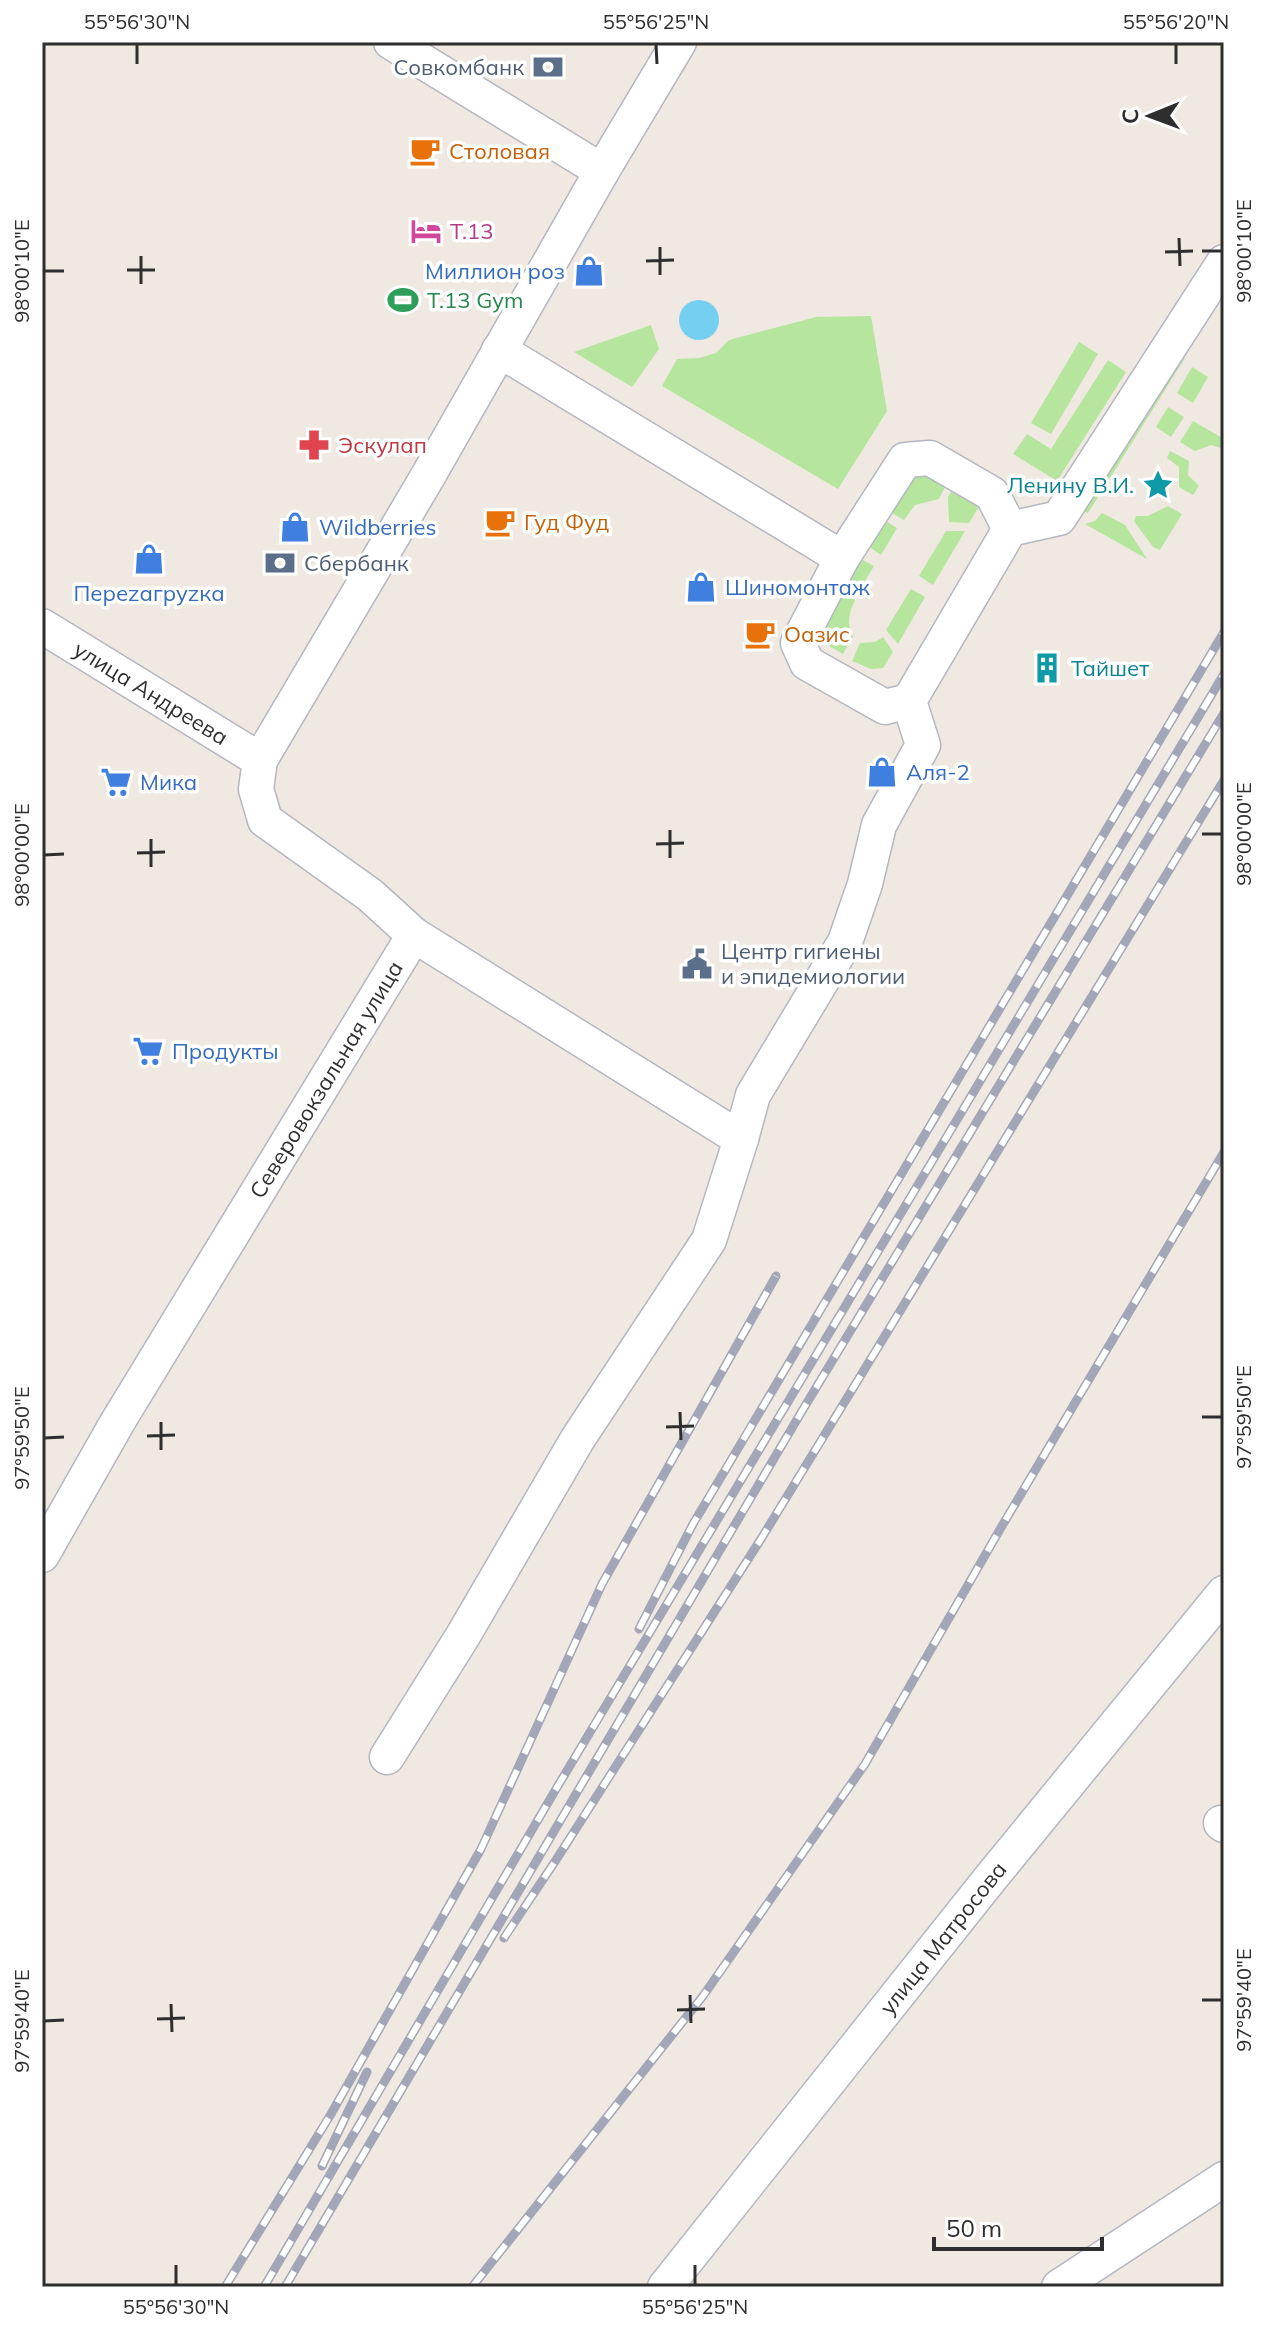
<svg xmlns="http://www.w3.org/2000/svg" width="1266" height="2329" viewBox="0 0 1266 2329" font-family="Mulish,sans-serif">
  <style>
    .green { fill: #b6e59e }
    .water { fill: #75cff0 }
    .lines { fill: none; stroke-linecap: round; stroke-linejoin: round }
    .minor-casing { stroke: #b4b7c1; stroke-width: 37 }
    .minor { stroke: #fff; stroke-width: 34 }
    .rail-casing { stroke: #a3a6b8; stroke-width: 9 }
    .rail { stroke: #fff; stroke-width: 6; stroke-dasharray: 18; stroke-linecap: butt }
    .ticks { fill: none; stroke: #2e2e2e; stroke-width: 3 }
    .labels { text-anchor: middle; stroke-width: 7; stroke-linejoin: round; paint-order: stroke }
    .service-label { font-size: 22px; fill: #4e5e75; stroke: #fff; text-anchor: start }
    .food-label { font-size: 22px; fill: #c56008; stroke: #fff; text-anchor: start }
    .hotel-label { font-size: 22px; fill: #b23c85; stroke: #fff; text-anchor: start }
    .shop-label { font-size: 22px; fill: #366cbe; stroke: #fff; text-anchor: start }
    .leisure-label { font-size: 22px; fill: #27864d; stroke: #fff; text-anchor: start }
    .health-label { font-size: 22px; fill: #be3a42; stroke: #fff; text-anchor: start }
    .culture-label { font-size: 22px; fill: #0d838f; stroke: #fff; text-anchor: end }
    .street-label { font-size: 22px; fill: #2e2e2e; stroke: #fff }
    .neatline { fill: none; stroke: #2e2e2e; stroke-width: 3 }
    .ticks-label { font-size: 20px; text-anchor: middle; fill: #2e2e2e }
  </style>
  <rect width="100%" height="100%" fill="#efe9e1"/>
  <path class="green" d="M871 316 887 411 838 489 662 386 677 359 699 358 716 353 729 340 816 317Z
    M651 325 659 349 632 387 574 352Z
    M1079 342 1098 354 1051 434 1031 423Z
    M1177 353 1185 358 1088 513 1080 509Z
    M1108 360 1126 372 1057 481 1013 454 1027 434 1051 449Z
    M1192 367 1208 377 1193 403 1177 393Z
    M1168 407 1184 417 1171 437 1156 427Z
    M1193 421 1224 439 1221 448 1211 445 1195 451 1180 442Z
    M1170 451 1189 461 1188 475 1199 486 1193 495 1179 487V467L1167 458Z
    M930 470 948 481 939 499 915 505 904 520 890 512 911 476Z
    M955 485 976 498 978 508 969 523 949 522 948 497Z
    M1168 506 1182 514 1160 550 1153 547 1134 521 1136 516H1148Z
    M1102 513 1125 525 1147 559 1085 524 1095 521Z
    M884 520 897 528 881 555 868 546Z
    M946 531H965L933 585 919 576Z
    M861 559 874 566 859 591 847 584Z
    M911 589 925 597 898 644 886 630Z
    M842 590 855 600C849 613 846 623 853 636L843 654 824 643 819 633Z
    M883 637 893 652 883 668 871 669 852 661 860 643 875 642Z"/>
  <path class="water" d="M679 320a20 20 0 1 1 40 0a20 20 0 1 1-40 0Z"/>
  <g class="lines">
    <g class="minor-casing">
      <g id="minor">
        <path d="M391 42 602 171"/>
        <path d="M499 350 842 558"/>
        <path id="s1" d="M42 626 260 760"/>
        <path d="M909 701 885 707 807 663 798 643 842 558 905 460 930 458 992 494 1010 529"/>
        <path d="M414 935 370 895 265 820 256 789 260 760 428 476 602 171 679 42"/>
        <path id="s2" d="M42 1555 117 1423 414 935 741 1139 753 1095 845 942 865 884 879 825 923 745 909 701 1010 529 1059 518 1224 262"/>
        <path d="M387 1757 464 1634 577 1440 709 1240 741 1139"/>
        <path d="M1221 1823 1224 1825"/>
        <path id="s3" d="M665 2287 989 1880 1224 1593"/>
        <path d="M1059 2287 1224 2179"/>
      </g>
    </g>
    <use href="#minor" class="minor"/>
    <g class="rail-casing">
      <path id="rail" d="M639 1629 693 1524 1224 632
        M504 1938 556 1860 761 1539 1224 780
        M322 2166 367 2072
        M225 2287 331 2114 481 1849 602 1584 776 1276
        M264 2287 556 1789 1224 674
        M285 2287 805 1406 1224 713
        M472 2287 703 1996 865 1764 999 1531 1224 1152"/>
    </g>
    <use href="#rail" class="rail"/>
  </g>
  <path class="ticks" d="M137 44V64M656 44 657 64M1176 44V64M1179 238 1180 266M660 247V275M1202 251H1222M1165 252 1193 251M141 256V284M646 261 674 260M127 270H155M44 271H64M670 830V858M1202 834H1222M151 839V867M656 844 684 843M137 853 165 852M44 855 64 854M680 1412 681 1440M1202 1417H1222M161 1422V1450M666 1427 694 1426M147 1436 175 1435M44 1438 64 1437M690 1995 691 2023M1202 2000H1222M171 2004 172 2032M677 2010 705 2009M157 2019 185 2018M44 2021 64 2020M176 2265V2285M695 2265V2285"/>
  <defs>
    <g id="bank-bare" transform="scale(2.4)"><path d="M-6-4H6V4H-6ZM0-2.3a2.3 2.3 0 1 0 0 4.6a2.3 2.3 0 1 0 0-4.6Z" fill="#5c6f8a" stroke="#fff" stroke-width="2.5" paint-order="stroke"/></g>
    <g id="cafe-bare" transform="scale(2.4)"><path d="M-5.5-4.5H6V0H3Q3 3.5 0 3.5H-2.5Q-5.5 3.5-5.5 0ZM3-3.2v2h1.7v-2ZM-6 4.5H4V6H-6Z" fill="#e8710a" stroke="#fff" stroke-width="2.5" paint-order="stroke"/></g>
    <g id="hotel-bare" transform="scale(2.4)"><path d="M-6-4.5h1.5V1H6V5H4.5V3h-9V5H-6ZM-4 0a1.8 1.8 0 1 1 3.6 0ZM.5 0V-2.5h3Q6-2.5 6 0Z" fill="#d1479c" stroke="#fff" stroke-width="2.5" paint-order="stroke"/></g>
    <g id="shop-bare" transform="scale(2.4)"><path d="M-5-2.5h2.3a2.7 3.5 0 0 1 5.4 0H5L5.5 6h-11ZM-1.5-2.5h3a1.5 2.3 0 0 0-3 0Z" fill="#3f7fe0" stroke="#fff" stroke-width="2.5" paint-order="stroke"/></g>
    <g id="stadium-bare" transform="scale(2.4)"><path d="M0-5a6.5 5 0 1 0 0 10a6.5 5 0 1 0 0-10ZM-3.5-1.8h7v3.6h-7Z" fill="#2e9e5b" stroke="#fff" stroke-width="2.5" paint-order="stroke"/></g>
    <g id="pharmacy-bare" transform="scale(2.4)"><path d="M-2-6h4v4h4v4h-4v4h-4v-4h-4v-4h4Z" fill="#e0444e" stroke="#fff" stroke-width="2.5" paint-order="stroke"/></g>
    <g id="sight-bare" transform="scale(2.4)"><path d="M0-6L1.8-2.2L6-1.7L2.9 1.2L3.7 5.4L0 3.3L-3.7 5.4L-2.9 1.2L-6-1.7L-1.8-2.2Z" fill="#0f9aa8" stroke="#fff" stroke-width="2.5" paint-order="stroke"/></g>
    <g id="building-bare" transform="scale(2.4)"><path d="M-4-6H4V6H1V3H-1V6H-4ZM-2.5-4.3h1.7v1.8h-1.7ZM.8-4.3h1.7v1.8H.8ZM-2.5-1h1.7V.8h-1.7ZM.8-1h1.7V.8H.8Z" fill="#0f9aa8" stroke="#fff" stroke-width="2.5" paint-order="stroke"/></g>
    <g id="supermarket-bare" transform="scale(2.4)"><path d="M-6-5.5h2.5l.6 2H6L4.5 2H-2.5L-4.4-4H-6ZM-1.5 3.2a1.3 1.3 0 1 0 .1 0ZM3 3.2a1.3 1.3 0 1 0 .1 0Z" fill="#3f7fe0" stroke="#fff" stroke-width="2.5" paint-order="stroke"/></g>
    <g id="civic-bare" transform="scale(2.4)"><path d="M-.6-6.5H3V-4.5H.6V-3L4-1V1h2V6H-6V1h2V-1L-.6-3ZM-1.2 2.5V6h2.4V2.5Z" fill="#5c6f8a" stroke="#fff" stroke-width="2.5" paint-order="stroke"/></g>
  </defs>
  <g fill-rule="evenodd">
    <use href="#bank-bare" x="548" y="67"/>
    <use href="#cafe-bare" x="425" y="151"/>
    <use href="#hotel-bare" x="426" y="231"/>
    <use href="#shop-bare" x="589" y="271"/>
    <use href="#stadium-bare" x="403" y="300"/>
    <use href="#pharmacy-bare" x="314" y="445"/>
    <use href="#sight-bare" x="1158" y="485"/>
    <use href="#cafe-bare" x="500" y="522"/>
    <use href="#shop-bare" x="295" y="527"/>
    <use href="#shop-bare" x="149" y="559"/>
    <use href="#bank-bare" x="280" y="563"/>
    <use href="#shop-bare" x="701" y="587"/>
    <use href="#cafe-bare" x="760" y="634"/>
    <use href="#building-bare" x="1047" y="668"/>
    <use href="#shop-bare" x="882" y="772"/>
    <use href="#supermarket-bare" x="116" y="782"/>
    <use href="#civic-bare" x="697" y="964"/>
    <use href="#supermarket-bare" x="148" y="1051"/>
  </g>
  <g class="labels">
    <g class="service-label">
      <text x="524" y="75" text-anchor="end">Совкомбанк</text>
      <text x="304" y="571">Сбербанк</text>
      <text x="721" y="959">Центр гигиены<tspan x="721" dy="25">и эпидемиологии</tspan></text>
    </g>
    <g class="food-label">
      <text x="449" y="159">Столовая</text>
      <text x="524" y="530">Гуд Фуд</text>
      <text x="784" y="642">Оазис</text>
    </g>
    <g class="hotel-label">
      <text x="450" y="239">T.13</text>
    </g>
    <g class="shop-label">
      <text x="565" y="279" text-anchor="end">Миллион роз</text>
      <text x="319" y="535">Wildberries</text>
      <text x="725" y="595">Шиномонтаж</text>
      <text x="149" y="601" text-anchor="middle">Переzагруzка</text>
      <text x="906" y="780">Аля-2</text>
      <text x="140" y="790">Мика</text>
      <text x="172" y="1059">Продукты</text>
    </g>
    <g class="leisure-label">
      <text x="427" y="308">T.13 Gym</text>
    </g>
    <g class="health-label">
      <text x="338" y="453">Эскулап</text>
    </g>
    <g class="culture-label">
      <text x="1134" y="493">Ленину В.И.</text>
      <text x="1071" y="676" text-anchor="start">Тайшет</text>
    </g>
    <g class="street-label">
      <text dy="8" stroke="none"><textPath href="#s1" startOffset="128">улица Андреева</textPath></text>
      <text dy="8" stroke="none"><textPath href="#s2" startOffset="554">Северовокзальная улица</textPath></text>
      <text dy="8" stroke="none"><textPath href="#s3" startOffset="446">улица Матросова</textPath></text>
    </g>
  </g>
  <rect width="1266" height="2329" fill="none" stroke="#ffffff" stroke-width="88"/>
  <g transform="translate(1150 116) rotate(269)" stroke="#ffffff" stroke-width="6" paint-order="stroke">
  <path d="M0-6L14 30L0 20L-14 30Z" fill="#2e2e2e"/>
  <text y="-12" font-size="22" font-weight="bold" text-anchor="middle" fill="#2e2e2e">С</text>
  </g>
  <path d="M934 2237v12h168v-12" fill="none" stroke="#2e2e2e" stroke-width="4"/>
  <text x="946" y="2237" font-size="24" fill="#2e2e2e" stroke="#ffffff" stroke-width="6" paint-order="stroke">50 m</text>
  <rect x="44" y="44" width="1178" height="2241" class="neatline"/>
  <g class="ticks-label">
    <text x="137" y="29">55°56'30"N</text>
    <text x="656" y="29">55°56'25"N</text>
    <text x="1176" y="29">55°56'20"N</text>
    <text transform="translate(1244 251) rotate(-90)" y="7">98°00'10"E</text>
    <text transform="translate(22 271) rotate(-90)" y="7">98°00'10"E</text>
    <text transform="translate(1244 834) rotate(-90)" y="7">98°00'00"E</text>
    <text transform="translate(22 855) rotate(-90)" y="7">98°00'00"E</text>
    <text transform="translate(1244 1417) rotate(-90)" y="7">97°59'50"E</text>
    <text transform="translate(22 1438) rotate(-90)" y="7">97°59'50"E</text>
    <text transform="translate(1244 2000) rotate(-90)" y="7">97°59'40"E</text>
    <text transform="translate(22 2021) rotate(-90)" y="7">97°59'40"E</text>
    <text x="176" y="2314">55°56'30"N</text>
    <text x="695" y="2314">55°56'25"N</text>
  </g>
</svg>
